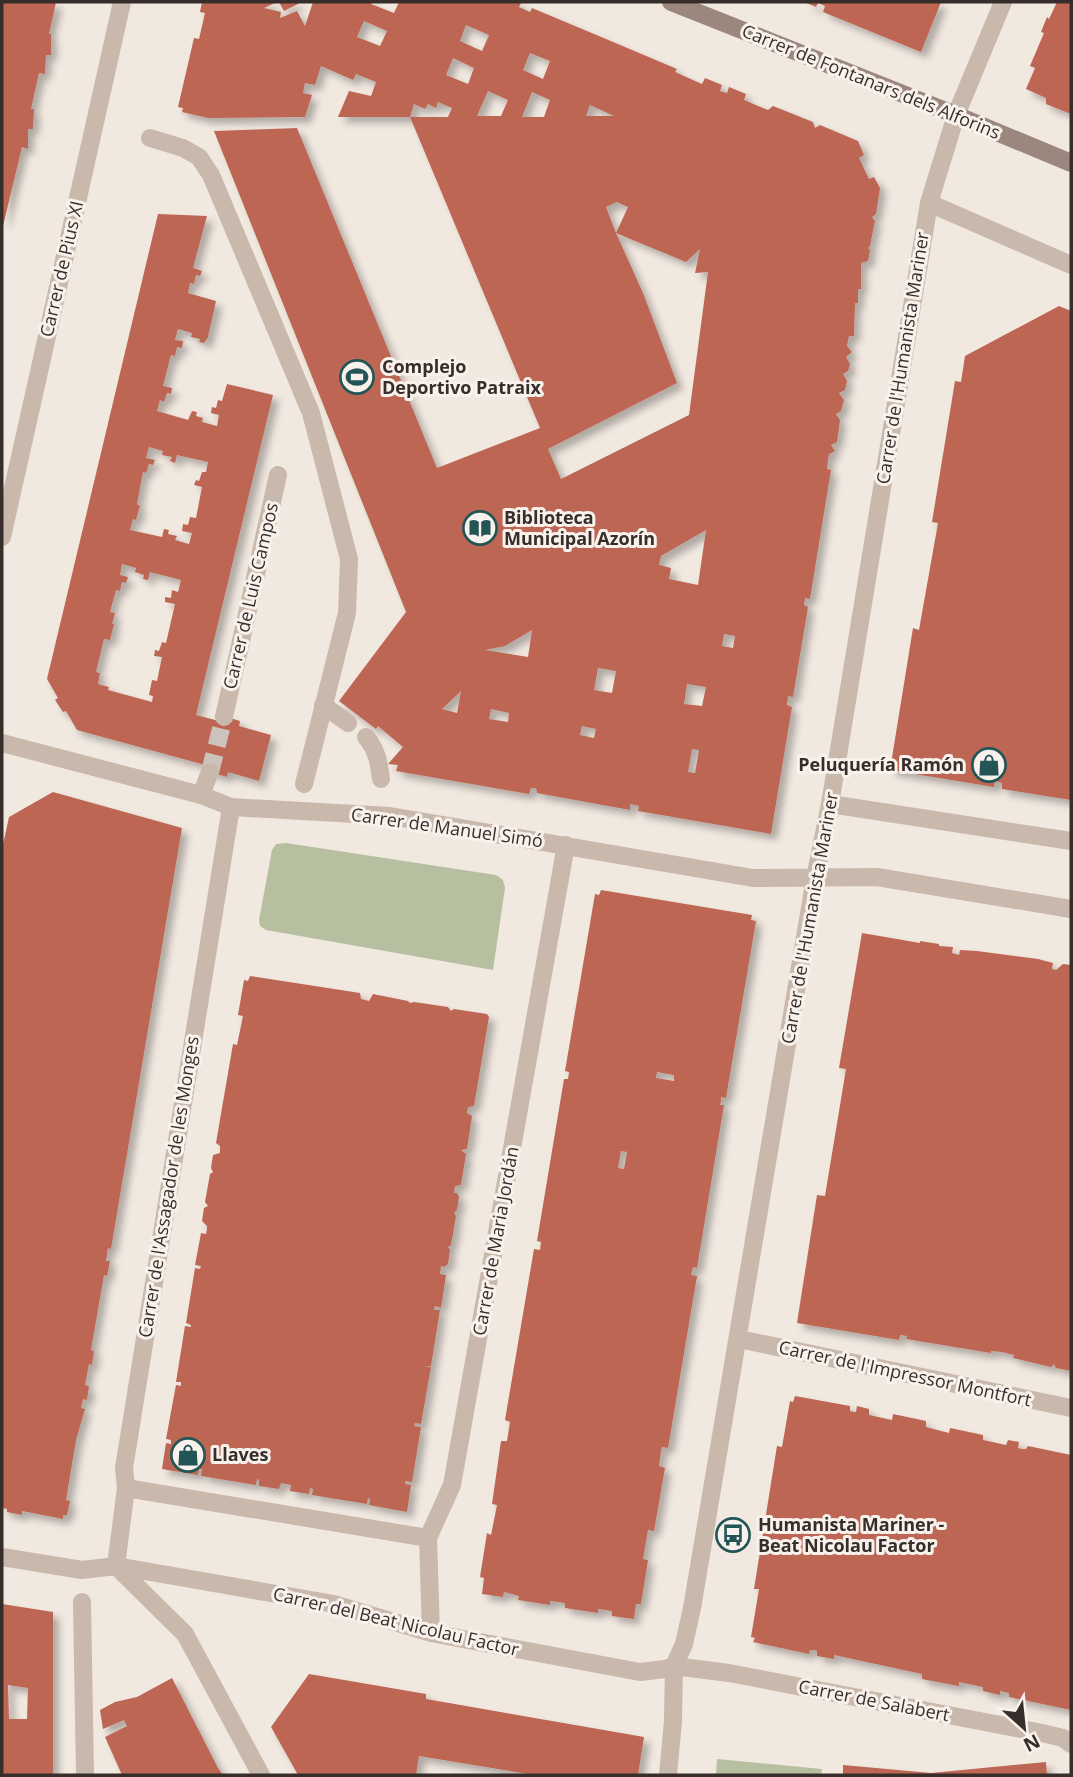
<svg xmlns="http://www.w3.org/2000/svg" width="1073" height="1777" viewBox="0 0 1073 1777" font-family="'Open Sans',sans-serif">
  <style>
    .green { fill: #b7bfa1 }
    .building { fill: #bc6653; fill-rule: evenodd; filter: url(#shadow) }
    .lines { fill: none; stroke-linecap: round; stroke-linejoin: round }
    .street-tunnel { stroke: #ccc3bc; stroke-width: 18; stroke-dasharray: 18 9; stroke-linecap: butt }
    .street { stroke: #c9b8ac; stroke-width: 18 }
    .secondary { stroke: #9c877e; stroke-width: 18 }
    .labels { text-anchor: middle; stroke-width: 6; stroke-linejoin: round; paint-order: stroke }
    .street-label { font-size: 18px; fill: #372e2b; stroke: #f9f2ec }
    .poi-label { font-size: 18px; font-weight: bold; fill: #372e2b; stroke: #f9f2ec; text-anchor: start }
  </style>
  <defs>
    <filter id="shadow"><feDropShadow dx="6" dy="6" stdDeviation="3.5" flood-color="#0004"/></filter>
  </defs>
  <rect width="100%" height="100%" fill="#f1e8e0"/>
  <path class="green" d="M286 843 496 875 503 880 505 888 493 970 266 930 260 926 259 920 272 850 276 844Z
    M717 1759 822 1769 821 1775H716Z"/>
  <path class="building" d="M2 2H56L49 34H51V55H46L45 74 39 73 31 109H34L33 129H28V149L22 147 3 226Z
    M202 2H277L264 8 281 12 280 18 297 11 305 26 313 2H372L371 4 394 13 399 2H518L521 3 519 7 530 12 532 8 606 39 677 69 675 72 702 84 705 78 722 85 720 91 727 93 729 87 746 94 744 100 763 108 768 110 773 106 813 122 815 128 820 125 858 141 864 155 859 158 869 179 874 177 880 188 876 214 872 217 875 221 870 246 868 248 870 250 868 261 861 263V289H858V303H855L854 336H849L847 346 852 352 846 357 850 364 848 371 843 374 847 381 845 390 839 393 844 400 841 411 836 414 840 420 837 442 831 445 835 451 829 454 828 460 827 469 831 470 810 599 805 598 804 605 808 607 793 697 788 696 787 705 792 707 771 834 638 811 639 806 630 804V810L537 793 536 788H531L529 794 396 771 398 765 388 764 403 747 378 726 376 729 339 701 406 612 214 131 297 128 437 468 540 428 410 117H448L452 108 438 102 436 108 428 104 425 109 414 104 410 117H338L349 91 371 96 376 82 356 74 353 80 321 66 315 85 305 83 303 93 312 95 305 117 208 118 182 112 183 108 178 107 194 38 199 39 205 13 200 12ZM364 21 387 31 380 46 357 37ZM466 25 489 35 482 51 460 41ZM530 53 550 61 543 79 523 70ZM453 58 474 68 468 84 446 75ZM488 91 508 100 501 116H477ZM532 92 550 100 544 117H522ZM590 105 614 116H586ZM617 202 628 207 616 233 686 262 700 249 695 273 708 272 689 415 561 479 548 449 677 383 643 293 616 233 606 207ZM706 530 698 585 669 579 671 568 659 565 661 556ZM532 630 528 657 485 650 505 646ZM724 634 735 636 733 648 722 646ZM598 668 616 671 612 693 594 690ZM687 684 706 687 702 706 684 704ZM461 691 457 713 442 709 459 693ZM491 709 509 713 508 722 489 719ZM582 726 596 729 594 738 580 735ZM692 749 699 750 695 773 688 772Z
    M279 2H302L284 11Z
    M804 2H941L921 52 823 12 825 6 818 3 816 7Z
    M1057 2H1071V114L1046 104V98L1026 89 1035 68 1030 66 1044 33 1041 32 1047 17 1049 19Z
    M158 214 207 216 193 268 202 271 200 276 196 275 194 284 190 283 188 293 216 301 208 337 204 343 199 342 200 339 191 337 192 333 178 329 175 340 183 341 182 348 177 347 175 356 171 355 163 386 172 388 171 394 167 393 164 402 160 400 157 411 188 420 192 411 197 412 196 416 203 418 202 422 217 426 219 415 211 413 212 407 216 408 218 400 222 401 227 384 273 395 196 715 219 721 220 715 240 721 239 726 271 735 259 781 228 772 227 777 207 771 209 766 77 730 66 711 63 712 55 700 58 698 47 679ZM149 447 163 451 162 455 172 457 170 461 175 463 177 455 208 462 206 472H202L199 481 196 480 194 485 202 487 196 518 190 517 188 525 183 524 182 531 192 533 189 544 175 540 177 536 168 534 169 530 164 529 162 537 130 530 133 519 136 520 140 506 137 504 143 472 146 473 149 464 153 465 155 460 146 458ZM122 564 136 568 135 572 144 575 143 579 148 580 150 572 181 580 178 592 172 590 171 598 165 597V602L175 604 166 643 162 642 159 651 155 650 154 656 162 657 157 681 152 680 149 695 153 696 152 702 108 690 109 687 98 684 100 673 96 672 104 639 110 640 114 624H112L115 613 110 612 116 590 120 591 122 582 126 583 128 577 120 575Z
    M1059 306 1071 311V800L1002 789V783L995 781 994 787 890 770 913 628 919 630 938 523 932 522 955 381 961 382 965 356Z
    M53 792 182 828 111 1249 108 1248 106 1261H110L107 1276 104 1275 91 1350 94 1351 92 1365 89 1364 85 1385 89 1386 87 1400 83 1399 81 1408 85 1409 76 1440 66 1500 70 1501 67 1515H63V1519L22 1511V1515L7 1512V1509L2 1508V849L9 817Z
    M601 890 752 915 751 920 756 921 726 1098 721 1097V1101L720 1105H724L697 1268 693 1267 691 1275 697 1276 668 1448 662 1447 661 1451 659 1466 665 1468 654 1531 648 1530 643 1559 648 1560 641 1604H636L634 1619 612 1616V1611L598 1609V1613L565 1608V1603L550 1601V1605L518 1600 519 1596 504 1592 503 1597 482 1594 484 1578 480 1577 487 1533 491 1535 497 1505 492 1504 501 1441H507L510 1422 505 1420 534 1249 540 1250 541 1242 537 1241 564 1079H568L569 1072 565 1071 595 894 599 895ZM657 1072 674 1075V1081L656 1078ZM621 1151 627 1152 624 1169 618 1168Z
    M862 933 920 943V941L939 944V946L953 947 952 953 959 955 960 950 977 951 1038 959 1053 963 1052 969 1056 970 1063 964 1071 965V1371L1056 1368 1054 1364 1051 1367 1013 1358 1014 1355 1002 1352 991 1351V1353L906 1339 907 1336 900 1335 899 1340 797 1323 817 1195 825 1196 846 1069 839 1068Z
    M250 976 360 993 361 999 369 1001 373 994 408 1001 410 1003 414 1002 448 1007 451 1011 454 1009 487 1014 489 1017 474 1106 468 1107 467 1113 472 1116 467 1149 461 1150 466 1154 461 1185 455 1186 454 1193H457L459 1197 457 1210 454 1213 456 1216 451 1245 448 1247 450 1250 448 1264 444 1267 441 1266 440 1274 446 1275 441 1308 435 1306 434 1310H440L431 1366 424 1367H431L421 1424 415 1423 414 1426 421 1427 412 1482 405 1481V1484L411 1485 407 1512 369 1505 370 1499 368 1498 367 1504 312 1495 313 1489 310 1488 309 1494 290 1491 291 1485 281 1483 279 1489 259 1486V1480L257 1479 256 1485 201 1476 202 1469H199L198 1475 162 1469 166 1443 171 1444V1440L166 1439 176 1385 181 1386V1382H176L185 1326 191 1327V1325L186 1323 195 1268 200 1269 201 1266 195 1265 201 1233 206 1234 207 1229V1226L202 1221 204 1208 208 1206 205 1202 210 1174 213 1172 211 1168 213 1155 220 1153V1146L216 1143 233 1044 237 1045 243 1016 238 1015 244 980 248 981Z
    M795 1396 850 1406V1411L854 1412H856L857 1406 869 1409V1415L892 1420 893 1414 926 1421V1427L949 1433 950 1428 983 1435V1440L1006 1445 1008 1440 1019 1442 1018 1448 1022 1449H1026L1028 1446 1071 1455V1710L1009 1697V1693L1000 1691V1695L983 1691V1687L959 1682V1686L922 1679V1674L834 1655V1659L817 1656V1651L814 1650H810L809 1654 753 1642 755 1638 751 1637 759 1589H754L777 1446 782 1447 790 1401 793 1402Z
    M2 1604 53 1612V1775H2ZM8 1685 28 1688 27 1719H9Z
    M309 1674 426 1694V1699L644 1737 638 1775H534L419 1756 416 1775H298L271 1727Z
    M172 1678 218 1768 223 1775H122L105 1737 127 1726 124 1720 103 1729 100 1710 115 1702 137 1697Z
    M1046 1762 1047 1775H843V1765L931 1773Z"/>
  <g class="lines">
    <path class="street-tunnel" d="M210 772 224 717"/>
    <path class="street" d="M150 138 183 148 199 157 211 175 311 413 349 559 347 613 304 784
      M929 203 1071 265
      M2 537 122 2
      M323 705 348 723
      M224 717 278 475
      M366 737C377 750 379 763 381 779
      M2 743 201 795 231 807 390 816 753 878 877 877 1071 909
      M201 795 210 772
      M830 804 1071 841
      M231 807 124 1468 126 1488 116 1566 185 1634 261 1775
      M739 1339 1071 1408
      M126 1488 428 1538
      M2 1557 82 1570 116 1566 334 1604 431 1633 640 1672 665 1669 674 1666 684 1644 692 1608 815 878 830 804 929 203 956 115 1003 2
      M82 1602 85 1775
      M431 1633 428 1538 452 1485 566 845
      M668 1775 673 1721 674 1666 729 1673 1042 1733 1063 1738 1071 1744"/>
    <path class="secondary" d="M671 2 956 115 1071 163"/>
  </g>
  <defs>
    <g id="stadium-ring" transform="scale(1.75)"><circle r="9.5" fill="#f9f2ec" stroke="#235556" stroke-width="1.5"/><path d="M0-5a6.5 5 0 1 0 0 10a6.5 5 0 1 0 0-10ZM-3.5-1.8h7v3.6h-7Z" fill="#235556"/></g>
    <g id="library-ring" transform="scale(1.75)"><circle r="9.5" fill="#f9f2ec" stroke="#235556" stroke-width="1.5"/><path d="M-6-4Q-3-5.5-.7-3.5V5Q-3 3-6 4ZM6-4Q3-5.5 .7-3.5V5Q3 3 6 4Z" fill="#235556"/></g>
    <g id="shop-ring" transform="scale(1.75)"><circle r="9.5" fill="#f9f2ec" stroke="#235556" stroke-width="1.5"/><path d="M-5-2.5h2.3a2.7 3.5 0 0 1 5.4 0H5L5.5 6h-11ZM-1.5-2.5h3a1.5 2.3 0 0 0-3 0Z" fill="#235556"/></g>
    <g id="bus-ring" transform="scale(1.75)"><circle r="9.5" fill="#f9f2ec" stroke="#235556" stroke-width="1.5"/><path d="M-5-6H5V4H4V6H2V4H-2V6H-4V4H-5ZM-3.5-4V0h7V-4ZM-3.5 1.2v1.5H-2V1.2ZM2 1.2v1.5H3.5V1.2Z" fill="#235556"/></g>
  </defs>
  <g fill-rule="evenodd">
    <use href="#stadium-ring" x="357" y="377"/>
    <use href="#library-ring" x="480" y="528"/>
    <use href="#shop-ring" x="989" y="765"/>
    <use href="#shop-ring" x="188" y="1455"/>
    <use href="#bus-ring" x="733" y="1535"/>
  </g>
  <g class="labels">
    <g class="street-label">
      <text transform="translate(871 82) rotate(22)" y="6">Carrer de Fontanars dels Alforins</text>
      <text transform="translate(62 269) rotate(-77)" y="6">Carrer de Pius XI</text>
      <text transform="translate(903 358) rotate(-81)" y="6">Carrer de l'Humanista Mariner</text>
      <text transform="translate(251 596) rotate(-77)" y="6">Carrer de Luis Campos</text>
      <text transform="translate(447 828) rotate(8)" y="6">Carrer de Manuel Simó</text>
      <text transform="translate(810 918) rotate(-80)" y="6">Carrer de l'Humanista Mariner</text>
      <text transform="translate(169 1187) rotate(-81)" y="6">Carrer de l'Assagador de les Monges</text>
      <text transform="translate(496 1241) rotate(-80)" y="6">Carrer de Maria Jordán</text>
      <text transform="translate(905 1374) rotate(12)" y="6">Carrer de l'Impressor Montfort</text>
      <text transform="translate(396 1622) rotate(13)" y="6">Carrer del Beat Nicolau Factor</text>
      <text transform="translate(874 1701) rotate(11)" y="6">Carrer de Salabert</text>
    </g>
    <g class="poi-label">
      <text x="382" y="373">Complejo<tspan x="382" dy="21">Deportivo Patraix</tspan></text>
      <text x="504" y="524">Biblioteca<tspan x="504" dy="21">Municipal Azorín</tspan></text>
      <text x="964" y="771" text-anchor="end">Peluquería Ramón</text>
      <text x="212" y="1461">Llaves</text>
      <text x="758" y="1531">Humanista Mariner -<tspan x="758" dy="21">Beat Nicolau Factor</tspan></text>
    </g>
  </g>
  <rect width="1073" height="1777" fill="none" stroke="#372e2b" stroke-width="7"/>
  <g transform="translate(1024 1728) rotate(153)" stroke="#f9f2ec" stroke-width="5" paint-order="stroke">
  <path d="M0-5L12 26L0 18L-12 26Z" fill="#372e2b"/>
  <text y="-10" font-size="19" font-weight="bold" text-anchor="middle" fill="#372e2b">N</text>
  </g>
</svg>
